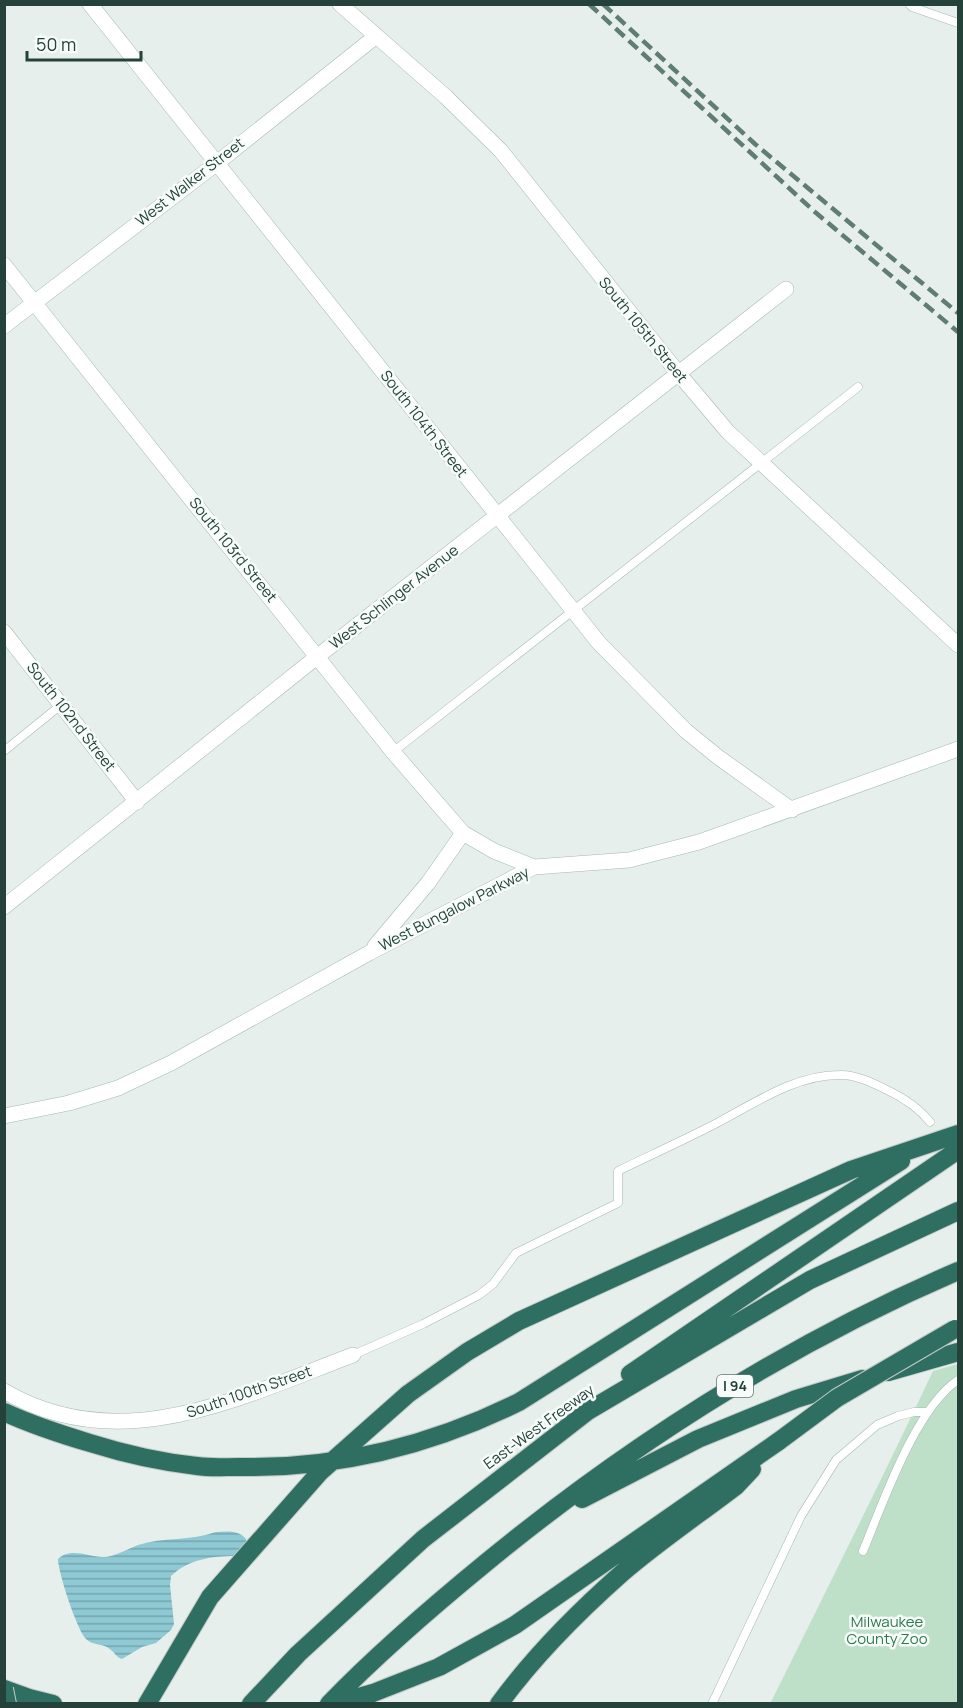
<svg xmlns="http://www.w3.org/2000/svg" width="963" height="1708" viewBox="0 0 963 1708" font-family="Manrope,sans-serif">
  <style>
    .green { fill: #bfe0c8 }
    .water { fill: url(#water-rules) }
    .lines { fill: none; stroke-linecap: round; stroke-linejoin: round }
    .lane-casing { stroke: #a8b8b2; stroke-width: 9 }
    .street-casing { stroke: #a8b8b2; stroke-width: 16 }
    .highway-casing { stroke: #c2cac8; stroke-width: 20 }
    .lane { stroke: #fff; stroke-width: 8 }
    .street { stroke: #fff; stroke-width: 15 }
    .highway { stroke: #2f6f62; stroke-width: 18 }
    .rail { stroke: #5f7d75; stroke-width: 4.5; stroke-dasharray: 12 6; stroke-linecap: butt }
    .highway-bridge-casing { stroke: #c2cac8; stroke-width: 20; stroke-linecap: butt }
    .highway-bridge { stroke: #2f6f62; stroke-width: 18 }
    .labels { text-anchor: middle; stroke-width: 5; stroke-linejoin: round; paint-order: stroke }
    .shield { fill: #f7fbf9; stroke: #637a73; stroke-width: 1.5 }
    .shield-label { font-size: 14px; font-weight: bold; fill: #24423a }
    .street-label { font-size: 15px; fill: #24423a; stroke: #f7fbf9 }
    .park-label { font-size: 15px; fill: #2d7a4b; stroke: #f7fbf9 }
  </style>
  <defs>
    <pattern id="water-rules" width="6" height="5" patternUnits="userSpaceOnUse" patternTransform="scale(1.5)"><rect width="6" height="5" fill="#8ec9d4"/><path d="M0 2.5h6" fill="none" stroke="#74a5ad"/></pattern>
  </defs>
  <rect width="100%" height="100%" fill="#e6efeb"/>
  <path class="green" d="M958 1364V1703L770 1704C825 1593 880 1483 933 1371Z"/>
  <path class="water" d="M216 1532C229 1531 243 1530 248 1543L236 1556C212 1556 189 1559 171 1576L170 1585 174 1624 171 1630 156 1643 142 1647 122 1659C116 1657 116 1654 111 1650 104 1643 93 1646 86 1639 77 1630 58 1572 58 1559 71 1547 88 1557 103 1557 114 1557 128 1549 138 1545 163 1537 191 1541 216 1532Z"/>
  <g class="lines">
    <g class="lane-casing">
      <path id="lane" d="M909 4 912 7 958 23
        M4 751 61 705
        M393 752 858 387
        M353 1355 423 1324 479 1295 493 1284 516 1253 618 1203V1171C651 1155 684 1140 717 1123 755 1103 795 1075 839 1075 855 1074 873 1083 887 1090 904 1098 918 1107 930 1122
        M863 1551C883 1503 915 1409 958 1380
        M712 1704 801 1516 836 1460 877 1425 898 1416 914 1412H928"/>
    </g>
    <g class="street-casing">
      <path id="street" d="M90 4 599 643 686 731 718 757 792 810
        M340 4 446 97 501 151 679 374 728 432 958 645
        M4 265 393 752 463 833 494 851 534 867
        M4 326 217 163 375 37
        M4 632 137 802
        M4 907 318 656 786 289
        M375 946 428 883 463 833
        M4 1116 69 1103 118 1088 171 1063 369 953 534 867 629 860 699 842 958 749
        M4 1391C120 1459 241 1397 353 1355"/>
    </g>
    <g class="highway-casing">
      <path id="highway" d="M888 1372 958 1352
        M630 1374 958 1150
        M4 1412C32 1425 60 1434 90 1443 125 1454 160 1462 197 1466 210 1468 224 1467 238 1467 336 1469 432 1445 519 1402L901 1161
        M582 1499 698 1439 796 1399 862 1379
        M4 1689 29 1698 53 1704
        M147 1704 210 1597 320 1472 408 1394 467 1352 519 1321 851 1170 958 1134
        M251 1704 298 1654 423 1539 588 1411 810 1280 958 1211
        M329 1704C379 1652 433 1606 488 1561 631 1444 788 1344 958 1271
        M335 1704 373 1693 439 1667 515 1625 779 1441
        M499 1704C534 1656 578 1612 622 1573 658 1542 698 1515 736 1486L752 1469"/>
    </g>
    <use href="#lane" class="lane"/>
    <use href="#street" class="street"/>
    <use href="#highway" class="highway"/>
    <path class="rail" d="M589 4 815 212 958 332
      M603 4 755 144 958 313"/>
    <g class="highway-bridge-casing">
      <path id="highway-bridge" d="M779 1441 837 1398 955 1329
        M4 1689 7 1704"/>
    </g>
    <use href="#highway-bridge" class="highway-bridge"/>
  </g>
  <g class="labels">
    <rect class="shield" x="717" y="1375" width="36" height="22" rx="4.5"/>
    <g class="shield-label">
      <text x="735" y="1391">I 94</text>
    </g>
    <g class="street-label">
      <text transform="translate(190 182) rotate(-38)" y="5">West Walker Street</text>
      <text transform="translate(643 330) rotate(51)" y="5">South 105th Street</text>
      <text transform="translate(424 424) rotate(52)" y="5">South 104th Street</text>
      <text transform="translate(233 550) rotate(51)" y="5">South 103rd Street</text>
      <text transform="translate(394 597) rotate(-38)" y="5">West Schlinger Avenue</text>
      <text transform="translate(71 717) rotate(52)" y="5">South 102nd Street</text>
      <text transform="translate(454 909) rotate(-27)" y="5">West Bungalow Parkway</text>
      <text transform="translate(249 1392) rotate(-19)" y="5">South 100th Street</text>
      <text transform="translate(539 1427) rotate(-36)" y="5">East-West Freeway</text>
    </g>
    <g class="park-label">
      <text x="887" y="1627">Milwaukee<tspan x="887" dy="17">County Zoo</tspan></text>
    </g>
  </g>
  <rect width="963" height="1708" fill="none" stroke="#24423a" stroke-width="12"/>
  <path d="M27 51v9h114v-9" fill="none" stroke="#24423a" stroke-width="3"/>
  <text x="36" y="51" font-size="18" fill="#24423a" stroke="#f7fbf9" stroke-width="4.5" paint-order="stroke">50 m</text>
</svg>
